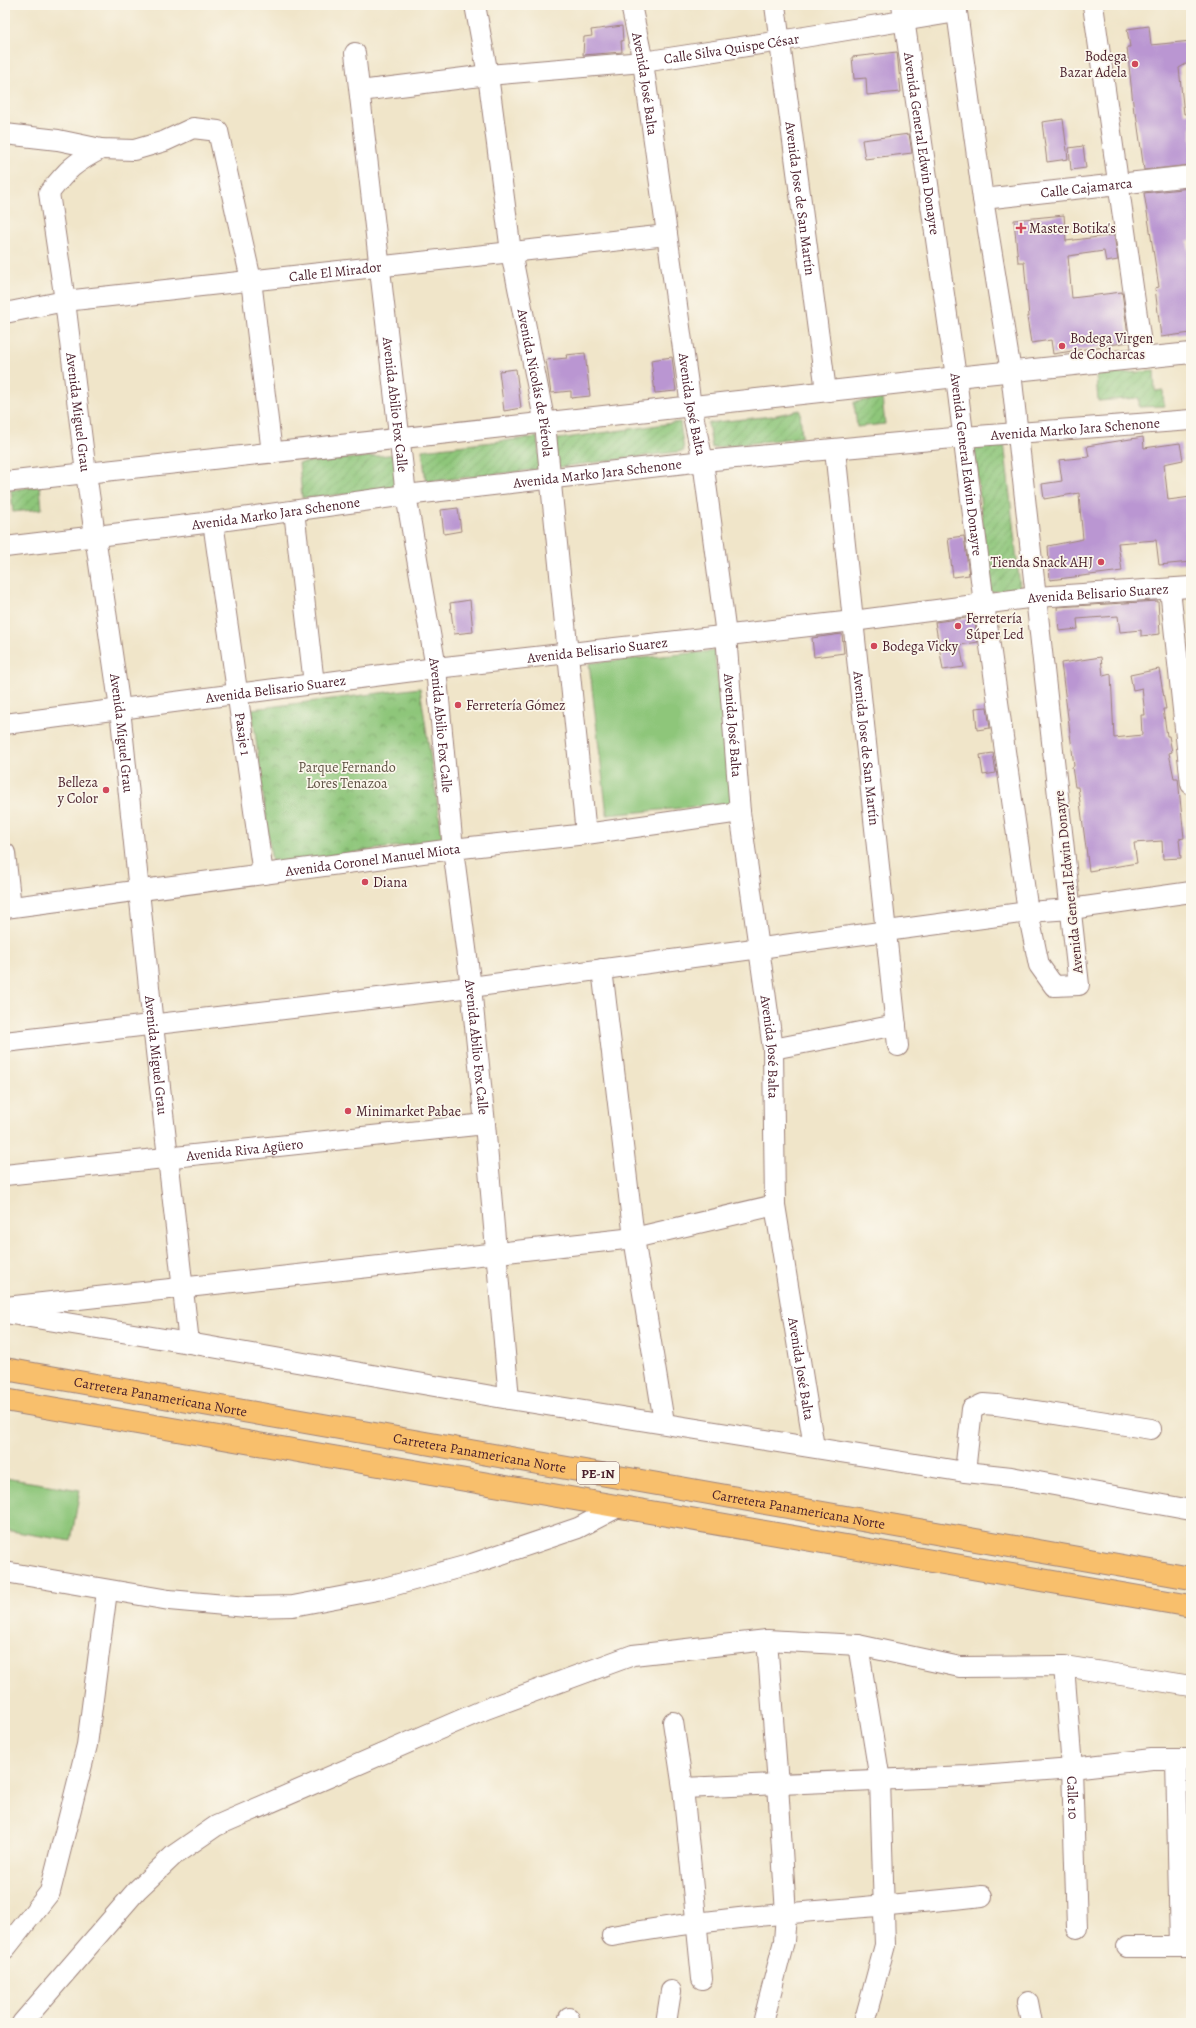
<svg xmlns="http://www.w3.org/2000/svg" width="1196" height="2028" viewBox="0 0 1196 2028" font-family="Alegreya,serif">
  <style>
    .grass { fill: #8ec67a; stroke: #6c7252 }
    .park { fill: url(#park-crowns); stroke: #6c7252 }
    .garden { fill: url(#garden-furrows); stroke: #6c7252 }
    .building { fill: #ba96d2 }
    .lines { fill: none; stroke-linecap: round; stroke-linejoin: round }
    .street-casing { stroke: #9d827a; stroke-width: 22 }
    .highway-casing { stroke: #9d827a; stroke-width: 24 }
    .street { stroke: #fff; stroke-width: 20 }
    .highway { stroke: #f8bf6c; stroke-width: 22 }
    .poi-dot { fill: #d1495b; stroke: #fbf7ec; stroke-width: 1.5 }
    .labels { text-anchor: middle; stroke-width: 3.5; stroke-linejoin: round; paint-order: stroke }
    .shield { fill: #fbf7ec; stroke: #7f6065; stroke-width: 1 }
    .shield-label { font-size: 13px; font-weight: bold; fill: #4a1f2b }
    .street-label { font-size: 14px; fill: #4a1f2b; stroke: #fbf7ec }
    .poi-label { font-size: 14px; fill: #4a1f2b; stroke: #fbf7ec; text-anchor: start }
    .park-label { font-size: 14px; fill: #5e5143; stroke: #fbf7ec }
  </style>
  <defs>
    <pattern id="park-crowns" width="20" height="18" patternUnits="userSpaceOnUse"><rect width="20" height="18" fill="#8ec67a"/><path d="M2 6a3 3 0 1 1 6 0M12 15a3 3 0 1 1 6 0" fill="none" stroke="#76a064"/></pattern>
    <pattern id="garden-furrows" width="10" height="10" patternUnits="userSpaceOnUse"><rect width="10" height="10" fill="#8ec67a"/><path d="M-1 1l2-2M0 10L10 0M9 11l2-2" fill="none" stroke="#76a064"/></pattern>
  </defs>
  <rect width="100%" height="100%" fill="#fbf7ec"/>
  <filter id="ink" filterUnits="userSpaceOnUse"><feTurbulence type="fractalNoise" baseFrequency=".025" numOctaves="2"/><feDisplacementMap in="SourceGraphic" scale="8" xChannelSelector="R" yChannelSelector="G"/><feConvolveMatrix kernelMatrix="1 2 1 2 8 2 1 2 1" color-interpolation-filters="sRGB"/></filter>
  <filter id="wash" filterUnits="userSpaceOnUse"><feTurbulence type="fractalNoise" baseFrequency=".012" numOctaves="4" result="noise"/><feDisplacementMap in="SourceGraphic" scale="16" xChannelSelector="R" yChannelSelector="G"/><feGaussianBlur stdDeviation="0.9" result="paint"/><feColorMatrix in="noise" values="0 0 0 0 0 0 0 0 0 0 0 0 0 0 0 0 0 1.4 0 .05"/><feComposite in="paint" operator="in"/></filter>
  <g filter="url(#wash)">
    <rect width="100%" height="100%" fill="#f0e5c9"/>
    <path class="grass" d="M714 651 734 803 607 815 589 663Z
      M5 1478 80 1490 71 1541 5 1530Z"/>
    <path class="park" d="M420 688 443 840 272 864 252 709Z"/>
    <path class="garden" d="M1154 371 1155 391 1163 390 1164 406 1139 407V398L1098 401 1096 375Z
      M882 398 885 424 857 427 854 402Z
      M800 410 802 437 712 448 708 423 772 416Z
      M680 422 684 451 553 468 551 440Z
      M537 437 541 469 426 482 422 450Z
      M1004 441 1020 588 990 592 974 444Z
      M399 454 402 489 302 498 299 463Z
      M40 486 42 509 13 512 11 490Z"/>
    <g id="blocks">
      <path class="building" d="M622 26 623 41H621L622 52 583 55 584 37 592 36 591 30Z
        M1149 26 1151 45 1191 41V61L1179 68 1184 114 1191 113V165L1144 170 1136 113H1134L1127 47H1130L1127 29Z
        M897 52 901 92 867 95 866 78 854 79 852 57Z
        M1063 119 1068 159 1047 162 1042 122Z
        M909 134 912 153 865 159 862 140Z
        M1083 146 1086 168 1071 170 1069 148Z
        M1191 188V240L1187 241 1191 261V333L1161 337 1155 288 1159 287 1144 193Z
        M1064 215 1066 241 1114 235 1118 260 1106 262 1104 251 1068 256 1072 298 1122 292 1129 342 1053 354 1051 340 1031 343 1027 317H1029L1024 262H1018L1014 220Z
        M585 353 590 396 571 398V391L551 393 546 360 567 358 566 355Z
        M672 357 676 391 655 393 651 360Z
        M516 369 521 408 504 411 499 371Z
        M1143 437 1144 448 1180 443 1183 460 1164 464 1168 500 1191 497V562L1159 565 1156 540 1118 543 1122 571 1050 580 1048 546 1083 539 1080 508 1079 493 1044 499 1042 484 1062 481 1059 460 1089 457 1087 446Z
        M458 508 461 531 444 534 441 510Z
        M964 536 969 575 953 577 948 538Z
        M470 600 473 632 454 634 450 603Z
        M1158 601 1160 634 1141 636V630L1120 632 1118 616 1077 619 1078 629 1059 631 1057 607Z
        M974 617 978 642 960 645 964 667 943 670 935 622Z
        M842 634 844 653 814 657 812 638Z
        M1101 657 1103 676 1111 674 1114 738 1142 735 1141 715H1145L1142 688 1133 690 1130 675 1159 669 1166 709H1163L1167 736H1169L1172 752 1169 753 1174 778H1178L1184 838 1179 839 1181 858 1163 859 1162 841 1134 843 1137 863 1089 871 1078 787H1075L1072 767 1074 766 1069 725 1061 663Z
        M987 707 990 728 977 730 975 708Z
        M993 753 996 773 983 775 980 755Z"/>
    </g>
  </g>
  <g filter="url(#ink)">
    <use href="#blocks" fill-opacity="0" stroke="#9d827a" stroke-width="1"/>
    <g class="lines">
      <g class="street-casing">
        <g id="street">
          <path id="s1" d="M475 5 488 75 511 252 545 424 586 834"/>
          <path id="s2" d="M631 5 643 62 691 406 703 461 726 635 740 812 773 1049 775 1205 814 1447"/>
          <path id="s3" d="M775 5 826 391"/>
          <path id="s4" d="M902 5 956 377 984 604 1028 912 1039 965 1054 986 1079 985 1011 372 983 199 956 5"/>
          <path d="M1093 5 1143 358"/>
          <path id="s5" d="M355 53 406 495 436 668 453 849 471 987 485 1124 509 1399"/>
          <path id="s6" d="M360 91 488 75 643 62 780 41 957 12"/>
          <path d="M5 134 58 140 101 149 134 150 165 141 193 128 218 131 251 280 272 453"/>
          <path id="s7" d="M101 149C74 163 68 169 49 193L65 301 86 473 120 709 153 1025 189 1343"/>
          <path id="s8" d="M983 199 1191 176"/>
          <path id="s9" d="M5 313 65 301 667 235"/>
          <path id="s10" d="M835 450 898 1046"/>
          <path d="M5 482 956 377 1191 353"/>
          <path d="M294 511 314 684"/>
          <path id="s11" d="M213 522 263 874"/>
          <path id="s12" d="M5 547 213 522 406 495 703 461 964 437 1191 420"/>
          <path d="M1170 589 1191 784"/>
          <path id="s13" d="M5 724 436 668 853 621 1036 597 1191 587"/>
          <path d="M5 853 11 907"/>
          <path id="s14" d="M5 908 453 849 586 834 740 812"/>
          <path d="M602 969 634 1238 664 1422"/>
          <path d="M5 1042 471 987 1028 912 1071 909 1191 892"/>
          <path d="M773 1049 896 1025"/>
          <path id="s15" d="M5 1175 485 1124"/>
          <path d="M6 1307 634 1238 775 1205"/>
          <path d="M5 1313 189 1343 509 1399 965 1472 1011 1477 1191 1510"/>
          <path d="M965 1472 972 1409 983 1404 997 1405 1151 1429"/>
          <path d="M5 1572 169 1600 247 1607 293 1606 377 1590 472 1564 578 1528 620 1506"/>
          <path d="M858 1645 880 1780 885 1945 864 2023"/>
          <path id="s16" d="M1064 1666 1072 1768 1077 1928"/>
          <path d="M673 1722 683 1788 702 1979"/>
          <path d="M1176 1759 1180 1947"/>
          <path d="M683 1788 968 1776 1072 1768 1152 1759H1191"/>
          <path d="M612 1936C734 1913 859 1910 982 1896"/>
          <path d="M1127 1947H1191"/>
          <path d="M5 1949 50 1892 87 1745 107 1591"/>
          <path d="M1028 2002 1032 2023"/>
          <path d="M22 2023 137 1890 174 1855 216 1826 486 1709 633 1655 767 1640 858 1645 960 1667 1064 1666 1191 1686"/>
          <path d="M568 2023 569 2018"/>
          <path d="M666 2023 671 1991"/>
          <path d="M763 2023 784 1941 786 1915 778 1784 767 1640"/>
        </g>
      </g>
      <g class="highway-casing">
        <g id="highway">
          <path id="s17" d="M5 1369 1191 1578"/>
          <path d="M5 1400 1191 1606"/>
        </g>
      </g>
      <use href="#street" class="street"/>
      <use href="#highway" class="highway"/>
    </g>
  </g>
  <g class="poi-dot">
    <circle cx="1135" cy="64" r="4"/>
    <path d="M1019 222h4v4h4v4h-4v4h-4v-4h-4v-4h4z"/>
    <circle cx="1062" cy="346" r="4"/>
    <circle cx="1101" cy="562" r="4"/>
    <circle cx="958" cy="626" r="4"/>
    <circle cx="874" cy="646" r="4"/>
    <circle cx="458" cy="705" r="4"/>
    <circle cx="106" cy="790" r="4"/>
    <circle cx="365" cy="882" r="4"/>
    <circle cx="348" cy="1111" r="4"/>
  </g>
  <g class="labels">
    <rect class="shield" x="577" y="1462" width="42" height="22" rx="3"/>
    <g class="shield-label">
      <text x="598" y="1478">PE-1N</text>
    </g>
    <g class="street-label">
      <text dy="5" stroke="none"><textPath href="#s6" startOffset="374">Calle Silva Quispe César</textPath></text>
      <text dy="5" stroke="none"><textPath href="#s2" startOffset="80">Avenida José Balta</textPath></text>
      <text dy="5" stroke="none"><textPath href="#s4" startOffset="140">Avenida General Edwin Donayre</textPath></text>
      <text dy="5" stroke="none"><textPath href="#s8" startOffset="104">Calle Cajamarca</textPath></text>
      <text dy="5" stroke="none"><textPath href="#s3" startOffset="195">Avenida Jose de San Martín</textPath></text>
      <text dy="5" stroke="none"><textPath href="#s9" startOffset="333">Calle El Mirador</textPath></text>
      <text dy="5" stroke="none"><textPath href="#s1" startOffset="383">Avenida Nicolás de Piérola</textPath></text>
      <text dy="5" stroke="none"><textPath href="#s2" startOffset="404">Avenida José Balta</textPath></text>
      <text dy="5" stroke="none"><textPath href="#s5" startOffset="354">Avenida Abilio Fox Calle</textPath></text>
      <text dy="5" stroke="none"><textPath href="#s7" startOffset="290">Avenida Miguel Grau</textPath></text>
      <text dy="5" stroke="none"><textPath href="#s12" startOffset="1077">Avenida Marko Jara Schenone</textPath></text>
      <text dy="5" stroke="none"><textPath href="#s4" startOffset="464">Avenida General Edwin Donayre</textPath></text>
      <text dy="5" stroke="none"><textPath href="#s12" startOffset="597">Avenida Marko Jara Schenone</textPath></text>
      <text dy="5" stroke="none"><textPath href="#s12" startOffset="273">Avenida Marko Jara Schenone</textPath></text>
      <text dy="5" stroke="none"><textPath href="#s13" startOffset="1101">Avenida Belisario Suarez</textPath></text>
      <text dy="5" stroke="none"><textPath href="#s13" startOffset="597">Avenida Belisario Suarez</textPath></text>
      <text dy="5" stroke="none"><textPath href="#s13" startOffset="273">Avenida Belisario Suarez</textPath></text>
      <text dy="5" stroke="none"><textPath href="#s5" startOffset="678">Avenida Abilio Fox Calle</textPath></text>
      <text dy="5" stroke="none"><textPath href="#s2" startOffset="728">Avenida José Balta</textPath></text>
      <text dy="5" stroke="none"><textPath href="#s7" startOffset="614">Avenida Miguel Grau</textPath></text>
      <text dy="5" stroke="none"><textPath href="#s11" startOffset="214">Pasaje 1</textPath></text>
      <text dy="5" stroke="none"><textPath href="#s10" startOffset="300">Avenida Jose de San Martín</textPath></text>
      <text dy="5" stroke="none"><textPath href="#s14" startOffset="371">Avenida Coronel Manuel Miota</textPath></text>
      <text transform="translate(1068 882) rotate(-96)" y="5">Avenida General Edwin Donayre</text>
      <text dy="5" stroke="none"><textPath href="#s5" startOffset="1002">Avenida Abilio Fox Calle</textPath></text>
      <text dy="5" stroke="none"><textPath href="#s2" startOffset="1052">Avenida José Balta</textPath></text>
      <text dy="5" stroke="none"><textPath href="#s7" startOffset="938">Avenida Miguel Grau</textPath></text>
      <text dy="5" stroke="none"><textPath href="#s15" startOffset="241">Avenida Riva Agüero</textPath></text>
      <text dy="5" stroke="none"><textPath href="#s2" startOffset="1376">Avenida José Balta</textPath></text>
      <text dy="5" stroke="none"><textPath href="#s17" startOffset="158">Carretera Panamericana Norte</textPath></text>
      <text dy="5" stroke="none"><textPath href="#s17" startOffset="482">Carretera Panamericana Norte</textPath></text>
      <text dy="5" stroke="none"><textPath href="#s17" startOffset="806">Carretera Panamericana Norte</textPath></text>
      <text dy="5" stroke="none"><textPath href="#s16" startOffset="132">Calle 10</textPath></text>
    </g>
    <g class="poi-label">
      <text x="1127" y="61" text-anchor="end">Bodega<tspan x="1127" dy="16">Bazar Adela</tspan></text>
      <text x="1029" y="233">Master Botika's</text>
      <text x="1070" y="343">Bodega Virgen<tspan x="1070" dy="16">de Cocharcas</tspan></text>
      <text x="1093" y="567" text-anchor="end">Tienda Snack AHJ</text>
      <text x="966" y="623">Ferretería<tspan x="966" dy="16">Súper Led</tspan></text>
      <text x="882" y="651">Bodega Vicky</text>
      <text x="466" y="710">Ferretería Gómez</text>
      <text x="98" y="787" text-anchor="end">Belleza<tspan x="98" dy="16">y Color</tspan></text>
      <text x="373" y="887">Diana</text>
      <text x="356" y="1116">Minimarket Pabae</text>
    </g>
    <g class="park-label">
      <text x="347" y="772">Parque Fernando<tspan x="347" dy="16">Lores Tenazoa</tspan></text>
    </g>
  </g>
  <rect width="1196" height="2028" fill="none" stroke="#fbf7ec" stroke-width="20"/>
</svg>
